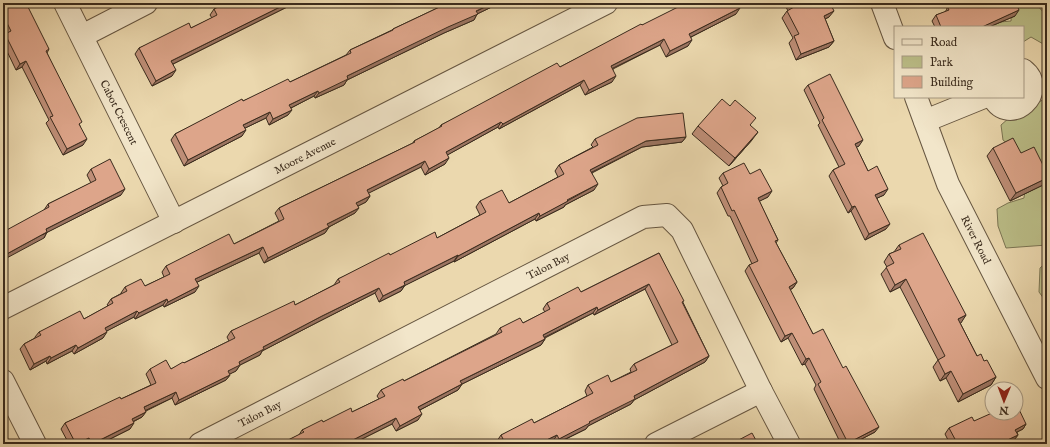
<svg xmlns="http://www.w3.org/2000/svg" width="1050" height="447" viewBox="0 0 1050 447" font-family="'IM FELL English',serif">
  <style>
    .green { fill: #bbbe88; stroke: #7a7452 }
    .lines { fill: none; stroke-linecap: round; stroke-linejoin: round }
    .minor-casing { stroke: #665641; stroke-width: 24 }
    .minor { stroke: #f2e6ca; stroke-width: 22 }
    .wall { fill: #be8e77; stroke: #3a2b1d }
    .shaded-wall { fill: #9b7461; stroke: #3a2b1d }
    .building { fill: #dda58a; stroke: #3a2b1d }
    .labels { text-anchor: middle; stroke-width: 3; stroke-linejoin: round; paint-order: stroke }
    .street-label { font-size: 11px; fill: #3a2b1d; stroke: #f2e6ca }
  </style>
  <rect width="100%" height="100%" fill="#ebd8ae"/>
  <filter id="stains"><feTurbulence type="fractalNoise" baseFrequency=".005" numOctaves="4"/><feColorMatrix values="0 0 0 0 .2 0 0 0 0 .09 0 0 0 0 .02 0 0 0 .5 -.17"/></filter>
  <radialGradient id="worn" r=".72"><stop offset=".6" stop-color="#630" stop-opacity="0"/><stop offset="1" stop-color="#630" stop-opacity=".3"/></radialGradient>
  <path class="green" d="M1008 3H1037L1041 10 1047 11V45H1045L1031 37 1023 42V27H979L1000 22 1011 21 1012 10Z
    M1047 96V245L1006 248 998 226 997 209 1008 203 1024 198 1026 174 1020 154 1003 140 1001 125 1017 111 1041 101Z
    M1047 262V303L1039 292 1040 268Z"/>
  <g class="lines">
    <g class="minor-casing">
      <g id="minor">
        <path id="s1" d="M65 3 174 222"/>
        <path d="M882 3 895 38"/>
        <path d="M82 36 146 3"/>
        <path id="s2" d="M916 97 948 184 1047 378"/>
        <path d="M993 97C1009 128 1050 91 1023 70"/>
        <path d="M925 121 984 97"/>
        <path id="s3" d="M3 308 606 3"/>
        <path d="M3 381 35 444"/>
        <path id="s4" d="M200 444 643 217 667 215 682 230 761 391 789 444"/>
        <path d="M656 444 761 391"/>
      </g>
    </g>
    <use href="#minor" class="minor"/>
  </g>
  <path class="wall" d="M3 3 49 49 47 53 80 126 83 145 63 155 46 123 49 120 22 67 16 70 3 43V38L6 34 3 29Z
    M295 3 173 64 172 76 152 86 135 54 139 48 191 28 212 18 210 15 214 9Z
    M448 3H500L477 14 474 20 444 33 347 80 344 85 315 98 314 96 291 108 288 115 269 125 266 118 245 128 242 136 184 166 171 140 175 134 243 101 290 82 346 55 350 50 392 30 393 29Z
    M784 3H830L829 17 825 19 834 41 829 47 796 60 789 43 793 38 782 18 787 11H788Z
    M948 3H951L1015 16 989 27H935L932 21 936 15 945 12 947 9 946 6Z
    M736 14 691 37 688 46 666 57 660 45 613 69 612 82 585 95 580 85 499 129 498 127 447 155 445 164 425 175 421 167 368 193 370 196 366 202 358 206 355 213 329 227 325 233 264 263 259 253 197 282 195 292 164 307 163 305 135 319 134 317 106 331 103 338 74 354 72 351 47 364 46 361 30 370 20 349 24 344 35 338V337L39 332 84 319 108 306 107 305 111 299 122 293H121L125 287 145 286 164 277 162 272 166 266 234 244 279 221 275 213 279 208 413 143 414 141 439 128 441 125 560 67 642 25Z
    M808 85 859 146 856 147 868 171 884 195 877 198 886 229 865 240 851 211 848 213 829 176 833 170 839 167 818 125 820 123 804 90Z
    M698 126H751L752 140 729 166 692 134Z
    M686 137 682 142 642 147 592 173 594 190 565 205 564 207 536 221 535 219 454 262V261L405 285 401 291 379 302 375 293 318 322 262 351 260 355 240 365 236 371 229 374 230 375 226 380 175 405 172 398 146 411 142 417 133 422 130 429 100 444H85V443L83 444H69L61 429 65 423 121 399 151 385 146 374 150 369H171L184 363 229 341 227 337 231 331 295 305 334 285 338 279 390 255 437 238 480 215 476 207 480 201 509 203 558 177 555 171 559 165 593 147 591 145 595 139Z
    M993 148 1021 153 1047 173V180L1043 185 1010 201 987 156Z
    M91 169 121 195 47 232 44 238V210L48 204 91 183 87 175Z
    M723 173 750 174 768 197 759 201 778 240 776 243 797 282 793 288 790 290 813 334 875 432 852 444H841L814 389 816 385 805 364 802 365 788 338 781 342 745 271 749 265 752 264 730 216H728L717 193 721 187 723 186 719 178Z
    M899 245 966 315 960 323 977 356 984 361 996 377 991 385 958 402 946 378 940 381 933 367 938 360 900 287 890 292 881 274 887 267 884 262 889 254 894 252Z
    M659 253 709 356 705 362 634 400 631 404 588 426 586 429 556 444H554L553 441 498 442 497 441 501 435 534 423 587 396 585 391 588 385 611 382 631 372 630 369 634 364 672 345 645 289 594 315 593 313 545 338V339L541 345 462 384 458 390 420 410 418 420 396 431 392 424 352 444H280L299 435 302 430 323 422 352 412 379 399 377 396 381 390 404 381 496 334 500 328 523 323 545 312 543 309 547 303 581 292Z
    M974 421 1026 424 1023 429 1017 432 1018 435 1014 440 950 444 945 434 949 428Z"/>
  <path class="shaded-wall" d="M288 3H295L167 67 171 61Z
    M493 3H500L477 14 474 20 444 33 347 80 344 85 315 98 319 93 347 76Z
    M740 8 736 14 685 40 689 34Z
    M1019 10 1015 16 989 27H981Z
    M834 11 829 17 819 22 824 16Z
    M664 39 660 45 607 71 611 66Z
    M692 40 688 46 666 57 670 51Z
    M834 41 829 47 796 60 801 54Z
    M26 61 22 67 16 70 20 64Z
    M176 70 172 76 152 86 156 81Z
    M616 76 612 82 585 95 589 90Z
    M584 80 580 85 499 129 503 124Z
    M318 91 314 96 285 111 289 105Z
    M292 110 288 115 269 125 273 119Z
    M270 112 266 118 239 131 243 125Z
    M501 122 498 127 442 158 446 152Z
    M246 130 242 136 184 166 188 160Z
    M758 132 752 140 729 166 735 158Z
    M686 137 682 142 642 147 586 175 590 170 646 141Z
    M87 139 83 145 63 155 67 149Z
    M863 140 859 146 851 150 855 144Z
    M449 158 445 164 425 175 429 169Z
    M425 161 421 167 363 196 367 190Z
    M1047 178V180L1043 185 1010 201 1016 193Z
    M598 184 594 190 565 205 564 207 536 221 540 216Z
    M125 189 121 195 42 235 46 229Z
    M888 189 884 195 871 201 875 195Z
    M772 191 768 197 754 204 758 198Z
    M370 196 366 202 352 209 356 203Z
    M855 206 851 211 848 213 852 207Z
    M359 208 355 213 323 230 327 224Z
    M539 213 535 219 454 262 458 256Z
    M890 224 886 229 865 240 869 234Z
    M329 227 325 233 264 263 268 258Z
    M47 232 44 238 3 260V256Z
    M263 247 259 253 191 285 195 279Z
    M458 255 454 261 400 288 404 282Z
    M906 279 900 287 890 292 895 285Z
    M797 282 793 288 785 292 789 287Z
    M649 284 645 289 594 315 598 310Z
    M405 285 401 291 379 302 383 296Z
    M199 286 195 292 164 307 168 302Z
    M379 288 375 293 318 322 262 351 260 355 240 365 236 371 224 377 228 371 239 362 263 347 322 316Z
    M167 299 163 305 135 319 139 313Z
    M597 307 593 313 539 340 543 335Z
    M137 311 134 317 101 334 105 328Z
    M966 315 961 323 953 327 958 319Z
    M107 332 103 338 74 354 78 348Z
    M792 333 788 338 781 342 785 336Z
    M545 339 541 345 456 387 460 381Z
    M76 345 72 351 47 364 51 358Z
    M50 356 46 361 30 370 34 364Z
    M709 356 705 362 634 400 631 404 588 426 586 429 555 444 559 439 589 422 634 396Z
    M809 358 805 364 802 365 806 359Z
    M951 371 946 378 940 381 945 374Z
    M230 375 226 380 175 405 179 400Z
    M996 377 991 385 958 402 963 394Z
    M462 384 458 390 414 413 418 407Z
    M176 392 172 398 140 413 144 407Z
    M146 412 142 417 128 424 132 419Z
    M422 414 418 420 396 431 400 426Z
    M396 418 392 424 352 444H345Z
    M134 423 130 429 100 444H92Z
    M1026 424 1023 429 1011 435 1015 430Z
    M879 427 875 432 852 444H847L848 443Z
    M557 435 553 441 546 444H538Z
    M1018 435 1014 440 1006 444H999Z
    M89 438 85 443 83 444H76Z"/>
  <path class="building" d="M3 3H26L49 49 46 51 82 122 79 124 87 139 67 149 50 117 53 116 26 61 20 64 5 34 11 31 3 15Z
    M226 3H288L171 61 176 70 156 81 139 48 189 23 191 28 217 15 214 9Z
    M448 3H493L476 11 478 14 448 27 347 76 348 79 319 93 318 91 289 105 292 110 273 119 270 112 243 125 246 130 188 160 175 134 242 99 243 101 288 79 290 82 351 53 350 50 393 30V29Z
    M686 3H737L740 8 689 34 692 40 670 51 664 39 611 66 616 76 589 90 584 80 503 124 501 122 446 152 449 158 429 169 425 161 367 190 370 196 356 203 359 208 327 224 329 227 268 258 263 247 195 279 199 286 168 302 167 299 139 313 137 311 105 328 107 332 78 348 76 345 51 358 50 356 34 364 24 344 41 335 39 332 80 311 84 319 113 303 111 299 127 291 125 287 141 279 145 286 170 274 166 266 229 234 234 244 284 219 279 208 415 142 414 141 442 126 441 125 557 63 560 67 641 24 642 25Z
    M792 3H830L834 11 824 16 834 41 801 54 794 36 799 34 787 11 794 7Z
    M951 3H1016L1019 10 982 27H941L936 15 949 10 948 8 952 6Z
    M830 74 863 140 855 144 868 171 877 166 888 189 875 195 890 224 869 234 855 206 852 207 833 170 845 164 822 120 824 118 808 85Z
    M722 99 730 106 735 100 756 118 750 125 758 132 735 158 698 126Z
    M683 113 686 137 646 141 590 170 598 184 567 200 568 201 540 216 539 213 458 256V255L404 282 405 285 383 296 379 288 322 316 263 347 264 349 239 362 240 365 228 371 230 375 179 400 176 392 144 407 146 412 132 419 134 423 92 444 89 438 76 444 65 423 120 397 121 399 156 383 150 369 166 360 171 369 183 362 184 363 235 338 231 331 294 301 295 305 340 282 338 279 389 253 390 255 435 232 437 238 486 212 480 201 502 190 509 203 564 174 559 165 598 145 595 139 637 118Z
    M1013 138 1021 153 1034 147 1047 173V178L1016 193 993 148Z
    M110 159 125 189 46 229 47 232 3 256V232L49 207 48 204 96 180 91 169Z
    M744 163 750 174 760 169 772 191 758 198 778 240 775 241 797 282 789 287 813 334 823 329 843 368 846 366 879 427 848 443 818 384 821 382 809 358 806 359 792 333 785 336 749 265 758 261 734 210 732 211 721 187 728 183 723 173Z
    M923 233 966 315 958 319 977 356 981 354 984 361 987 360 996 377 963 394 951 371 945 374 938 360 945 356 906 279 895 285 886 267 894 263 889 254 901 249 899 245Z
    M659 253 684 301 682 302 709 356 634 396 635 399 589 422 590 423 559 439 557 435 538 444H494L503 439 501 435 532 419 534 423 593 393 588 385 608 375 611 382 637 370 634 364 678 342 649 284 598 310 597 307 543 335 545 339 460 381 462 384 418 407 422 414 400 426 396 418 345 444 344 443 342 444H280L304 432 302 430 322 420 323 422 351 408 352 412 385 396 381 390 403 379 404 381 502 332 500 328 520 318 523 323 550 309 547 303 578 287 581 292Z
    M1016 403 1026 424 1015 430 1018 435 999 444H950L956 441 949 428 972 417 974 421 992 413H1016Z
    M752 433 758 444H731Z"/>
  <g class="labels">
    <g class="street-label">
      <text dy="4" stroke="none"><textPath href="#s1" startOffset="122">Cabot Crescent</textPath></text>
      <text dy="4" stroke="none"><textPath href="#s3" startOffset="338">Moore Avenue</textPath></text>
      <text dy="4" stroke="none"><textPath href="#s2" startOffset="155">River Road</textPath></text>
      <text dy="4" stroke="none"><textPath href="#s4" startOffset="391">Talon Bay</textPath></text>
      <text dy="4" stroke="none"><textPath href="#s4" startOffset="67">Talon Bay</textPath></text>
    </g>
  </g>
  <rect width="1050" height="447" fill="none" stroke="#ebd8ae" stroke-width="16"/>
  <rect x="4" y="4" width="1042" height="439" fill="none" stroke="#3a2b1d" stroke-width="2"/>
  <rect x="8" y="8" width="1034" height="431" fill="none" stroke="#3a2b1d"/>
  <rect x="894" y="26" width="130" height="72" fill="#f2e6ca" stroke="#a89b85"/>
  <rect x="902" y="39" width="20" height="6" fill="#f2e6ca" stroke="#a89b85"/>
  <text x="930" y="46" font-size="12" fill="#3a2b1d">Road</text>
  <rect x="902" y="56" width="20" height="12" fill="#bbbe88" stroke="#a89b85"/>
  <text x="930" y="66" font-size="12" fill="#3a2b1d">Park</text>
  <rect x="902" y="76" width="20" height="12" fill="#dda58a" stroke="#a89b85"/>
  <text x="930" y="86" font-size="12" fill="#3a2b1d">Building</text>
  <g transform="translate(1004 401) rotate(181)"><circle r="19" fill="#f2e6ca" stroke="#a89b85"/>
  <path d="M0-3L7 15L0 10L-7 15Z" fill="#8f2418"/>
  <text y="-6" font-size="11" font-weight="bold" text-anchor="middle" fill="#3a2b1d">N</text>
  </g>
  <rect width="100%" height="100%" filter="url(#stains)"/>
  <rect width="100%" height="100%" fill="url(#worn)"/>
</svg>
